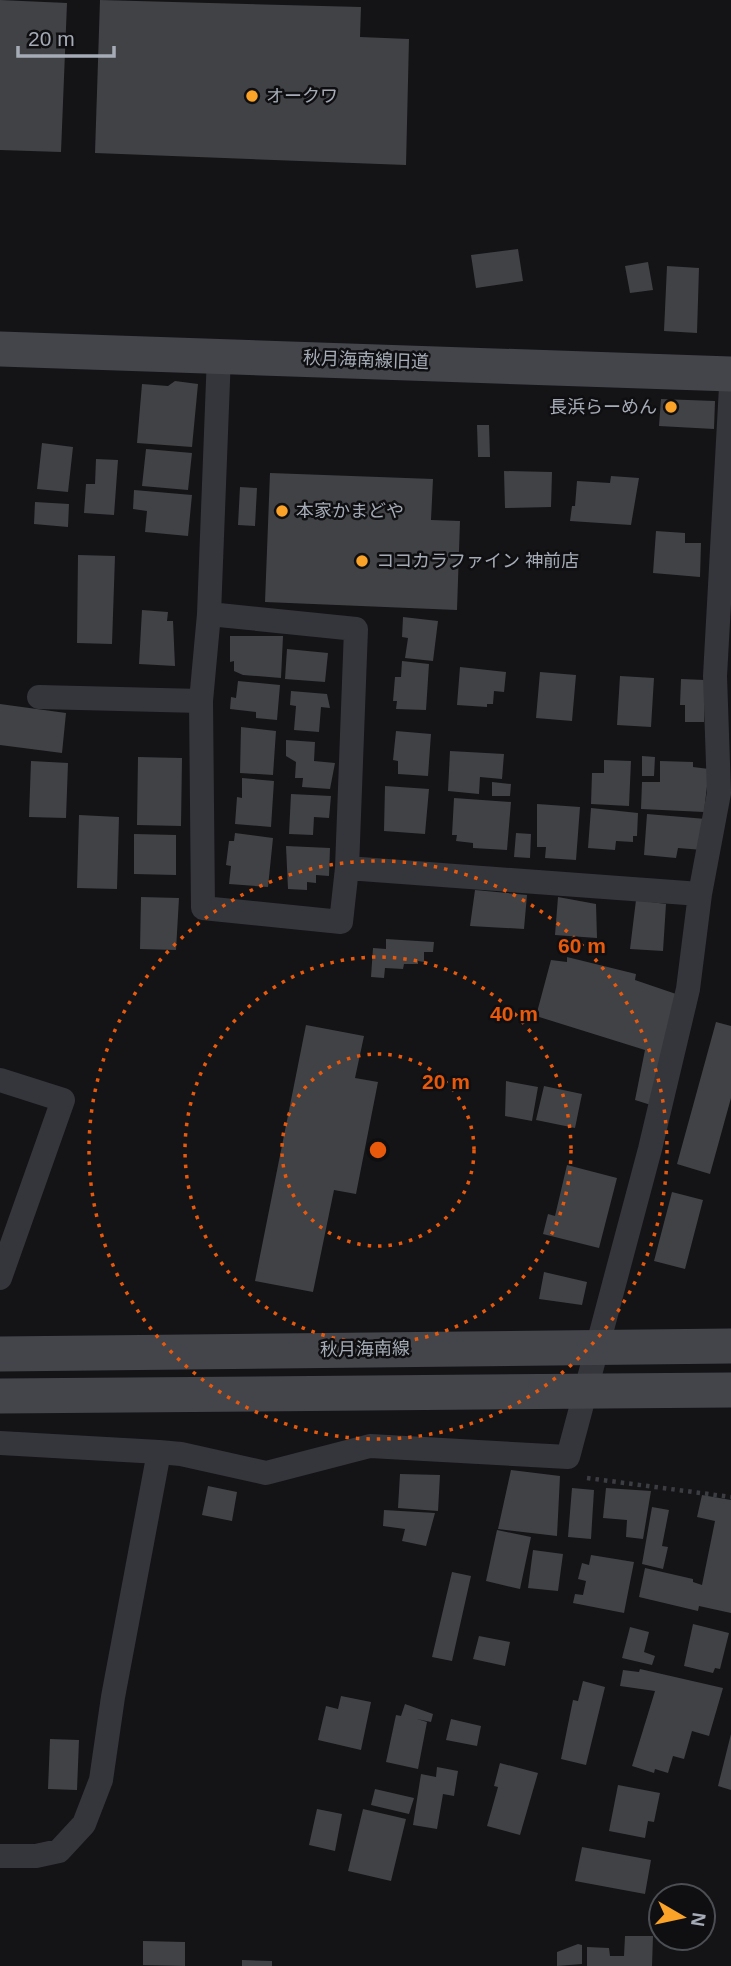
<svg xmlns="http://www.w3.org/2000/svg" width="731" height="1966" viewBox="0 0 731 1966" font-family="Helvetica,'Noto Sans JP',sans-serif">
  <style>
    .building { fill: #404246 }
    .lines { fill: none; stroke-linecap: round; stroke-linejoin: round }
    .path { stroke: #3b3d42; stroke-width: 4.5; stroke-dasharray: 3.5 5; stroke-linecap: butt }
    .street { stroke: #35363b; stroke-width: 24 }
    .secondary { stroke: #43454b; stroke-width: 35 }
    .ring { fill: none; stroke: #e8590c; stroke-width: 3.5; stroke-dasharray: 3.5 7 }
    .poi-dot { fill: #faa328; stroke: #0f0f11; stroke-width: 2.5 }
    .labels { text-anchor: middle; stroke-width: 5; stroke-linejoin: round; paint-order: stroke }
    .poi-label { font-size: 18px; fill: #a5acb7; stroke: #0f0f11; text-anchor: start }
    .street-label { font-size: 18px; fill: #a5acb7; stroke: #0f0f11 }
    .centre { fill: #e8590c; stroke: #0f0f11; stroke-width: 3.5 }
    .ring-label { font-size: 21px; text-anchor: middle; font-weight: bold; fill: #e8590c; stroke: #0f0f11; stroke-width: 5; stroke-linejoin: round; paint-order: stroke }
  </style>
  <rect width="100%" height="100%" fill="#141416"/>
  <path class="building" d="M0 0 67 3 61 152 0 150Z
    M100 0 361 7 360 37 409 39 406 165 95 153Z
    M518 249 523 281 476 288 471 255Z
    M648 262 653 290 630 293 625 266Z
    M667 266 699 268 697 333 664 331Z
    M175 381 198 384 192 447 137 443 142 384 168 386Z
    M661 399 715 401 714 429 659 426Z
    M477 425H489L490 457H478Z
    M42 443 73 447 68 492 37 489Z
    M146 449 192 453 188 490 142 486Z
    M96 459 118 460 114 515 84 513 86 484H95Z
    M504 471 552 472 551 507 505 508Z
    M270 473 433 479 431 520 460 521 457 610 265 602Z
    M611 476 639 478 631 525 570 521 572 506H575L577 481 610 483Z
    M240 487 257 488 255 526 238 525Z
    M134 490 192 495 188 536 145 532 147 511 133 509Z
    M35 502 69 504 68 527 34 524Z
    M656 531 685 533V543H701L700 577 653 573Z
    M78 555 115 556 112 644 77 643Z
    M142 610 168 612 167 621H173L175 666 139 664Z
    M403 617 438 621 433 661 405 658 408 638 402 637Z
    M230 636H283L281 678 243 675 234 671V661L230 662Z
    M287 649 328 653 325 682 285 679Z
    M402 661 429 664 426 710 396 709 397 701H393L395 677H401Z
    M460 667 506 672 504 692 494 691 493 704H487V707L457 705Z
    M540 672 576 675 572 721 536 718Z
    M620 676 654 678 651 727 617 725Z
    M681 679 705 680 704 722H685V705H680Z
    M238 681 280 685 277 720 256 718V712L230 709 231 697 236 698Z
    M291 691 327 694 330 708 321 707 319 732 294 730 296 706 290 705Z
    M0 704 66 713 62 753 0 745Z
    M241 727 276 731 273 775 240 773Z
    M396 731 431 734 428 776 398 774V761L393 760Z
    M286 740 315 742 314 761 335 763 330 789 302 787 303 778H295L296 762 286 756Z
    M450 751 504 754 502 779 480 777 479 794 448 791Z
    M642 756 655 757 654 776H642Z
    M138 757 182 758 181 826 137 825Z
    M604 760 631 761 629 806 591 804 592 773H604Z
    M31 761 68 763 66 818 29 817Z
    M660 761 693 762V767L709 769 704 812 641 809 642 782H660Z
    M242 778 274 781 271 827 235 824 237 797 242 798Z
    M492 782 511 784 510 796H492Z
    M385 786 429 789 425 834 384 831Z
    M291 794 331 796 329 818 314 817 313 835 289 834Z
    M454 798 511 802 507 850 473 848V843L456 841 457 835H452Z
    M537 804 580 807 576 860 545 858 546 847H537Z
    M591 808 638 813 637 836H633V842L616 841 615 850 588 848Z
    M647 814 706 819 703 850 678 848 676 858 644 855Z
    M79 815 119 817 117 889 77 888Z
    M235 833 273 838 268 887 229 884 231 866 226 865 229 841H234Z
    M516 833 531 834 530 858 514 857Z
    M134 834 176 835V875L134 874Z
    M286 846 330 848 329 876 316 875V883L307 882V890L288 889Z
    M475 890 527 895 524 929 470 926Z
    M141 897 179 898 176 950 140 949Z
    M558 897 596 904 597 938 555 935Z
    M636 900 666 904 663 951 630 949Z
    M386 939 434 942 433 952H424V962L418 961V964H404L403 969 385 968 384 978 371 977 373 948 386 949Z
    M567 957 636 974 635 980 679 995 654 1106 635 1100 645 1050 536 1016 551 960 567 962Z
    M716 1022 731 1026V1098L710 1174 677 1164Z
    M306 1025 364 1036 355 1078 378 1082 356 1194 334 1190 313 1292 255 1281Z
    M506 1081 538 1087 532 1121 505 1116Z
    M544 1086 582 1094 575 1128 536 1120Z
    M567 1165 617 1178 599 1248 543 1234 548 1214 555 1216Z
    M672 1192 703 1200 685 1269 654 1261Z
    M544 1272 587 1282 582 1305 539 1299Z
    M511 1470 560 1476 557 1536 498 1529Z
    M400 1474 440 1475 438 1511 398 1508Z
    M208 1486 237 1492 232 1521 202 1515Z
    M572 1488 594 1490 591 1539 568 1537Z
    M606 1488 651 1491 643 1539 626 1537 627 1520 603 1518Z
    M702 1495 731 1500V1613L699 1606 698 1611 639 1597 645 1568 693 1579V1582L702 1585 715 1521 697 1517Z
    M652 1507 669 1510 662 1546 668 1547 663 1569 642 1564Z
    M384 1510 435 1513 426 1546 402 1541 405 1529 383 1526Z
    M497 1530 531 1537 520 1589 486 1581Z
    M533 1550 563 1554 558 1591 528 1588Z
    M591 1555 634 1562 624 1613 573 1603 575 1594 583 1595 586 1581 578 1579 582 1563 589 1565Z
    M452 1572 471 1576 452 1661 432 1657Z
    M693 1624 729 1633 720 1669 715 1668 713 1673 684 1666Z
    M630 1627 649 1632 644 1652 655 1656 652 1665 622 1658Z
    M479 1636 510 1642 505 1666 473 1659Z
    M640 1669 723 1688 709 1736 692 1731 684 1759 673 1756 668 1773 655 1769 654 1773 632 1766 655 1691 620 1686 623 1670 639 1672Z
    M583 1681 605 1687 586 1765 561 1759 573 1700 578 1701Z
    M341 1696 371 1702 361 1750 318 1740 326 1706 338 1709Z
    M405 1704 433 1714 431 1722 417 1719 427 1722 418 1769 386 1762 396 1715 401 1716Z
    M451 1719 481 1726 477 1746 446 1740Z
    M731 1734V1790L718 1786Z
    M50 1739 79 1740 77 1790 48 1789Z
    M500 1763 538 1773 520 1835 487 1826 498 1787 494 1786Z
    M437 1767 458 1771 454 1796 443 1794 437 1829 413 1825 421 1774 436 1777Z
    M618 1785 660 1793 654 1822 648 1821 645 1838 609 1831Z
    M375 1789 414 1798 409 1814 371 1805Z
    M317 1809 342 1814 335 1851 309 1845Z
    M363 1809 406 1819 391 1881 348 1871Z
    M582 1847 651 1860 645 1894 575 1881Z
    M625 1936H653L652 1966H587V1947L609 1948 610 1956H624Z
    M143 1941 185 1942V1966L143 1965Z
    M578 1944 582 1945V1964L557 1966V1952Z
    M242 1960 272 1961V1966H242Z"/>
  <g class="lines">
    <path class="path" d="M587 1478 731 1497"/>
    <path class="street" d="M39 697 201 701 203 908 341 922 347 868 356 629 209 614
      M201 701 209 614 219 355
      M347 868 700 894
      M0 1080 63 1100 0 1278
      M0 1443 159 1452
      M0 1856H36L59 1851 84 1824 101 1780 113 1697 159 1452 181 1454 266 1473 370 1446 568 1457 650 1149 688 989 700 894 719 793 715 676 731 387"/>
    <path class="secondary" d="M0 349 731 374
      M0 1354 731 1346
      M0 1396 731 1390"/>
  </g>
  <g class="ring">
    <circle cx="378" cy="1150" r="96"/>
    <circle cx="378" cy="1150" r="193"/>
    <circle cx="378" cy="1150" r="289"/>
  </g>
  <g class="poi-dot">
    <circle cx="252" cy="96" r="7"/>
    <circle cx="671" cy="407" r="7"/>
    <circle cx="282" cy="511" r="7"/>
    <circle cx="362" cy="561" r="7"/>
  </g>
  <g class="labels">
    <g class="poi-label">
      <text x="266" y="102">オークワ</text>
      <text x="657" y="413" text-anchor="end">長浜らーめん</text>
      <text x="296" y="517">本家かまどや</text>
      <text x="376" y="567">ココカラファイン 神前店</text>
    </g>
    <g class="street-label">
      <text transform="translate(366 360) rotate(2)" y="6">秋月海南線旧道</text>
      <text transform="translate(365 1349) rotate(-1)" y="6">秋月海南線</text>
    </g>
  </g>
  <circle cx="378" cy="1150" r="10" class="centre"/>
  <g class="ring-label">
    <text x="582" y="953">60 m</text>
    <text x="514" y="1021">40 m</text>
    <text x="446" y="1089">20 m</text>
  </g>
  <g transform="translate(682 1917) rotate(99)"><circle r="33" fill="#0f0f11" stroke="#4b4e53" stroke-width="2"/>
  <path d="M0-5L12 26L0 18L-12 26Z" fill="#faa328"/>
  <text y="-10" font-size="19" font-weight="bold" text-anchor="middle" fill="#a5acb7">N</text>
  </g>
  <path d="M18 46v10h96v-10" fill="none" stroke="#a5acb7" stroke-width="3.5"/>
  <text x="28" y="46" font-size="21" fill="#a5acb7" stroke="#0f0f11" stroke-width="5" paint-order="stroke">20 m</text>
</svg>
